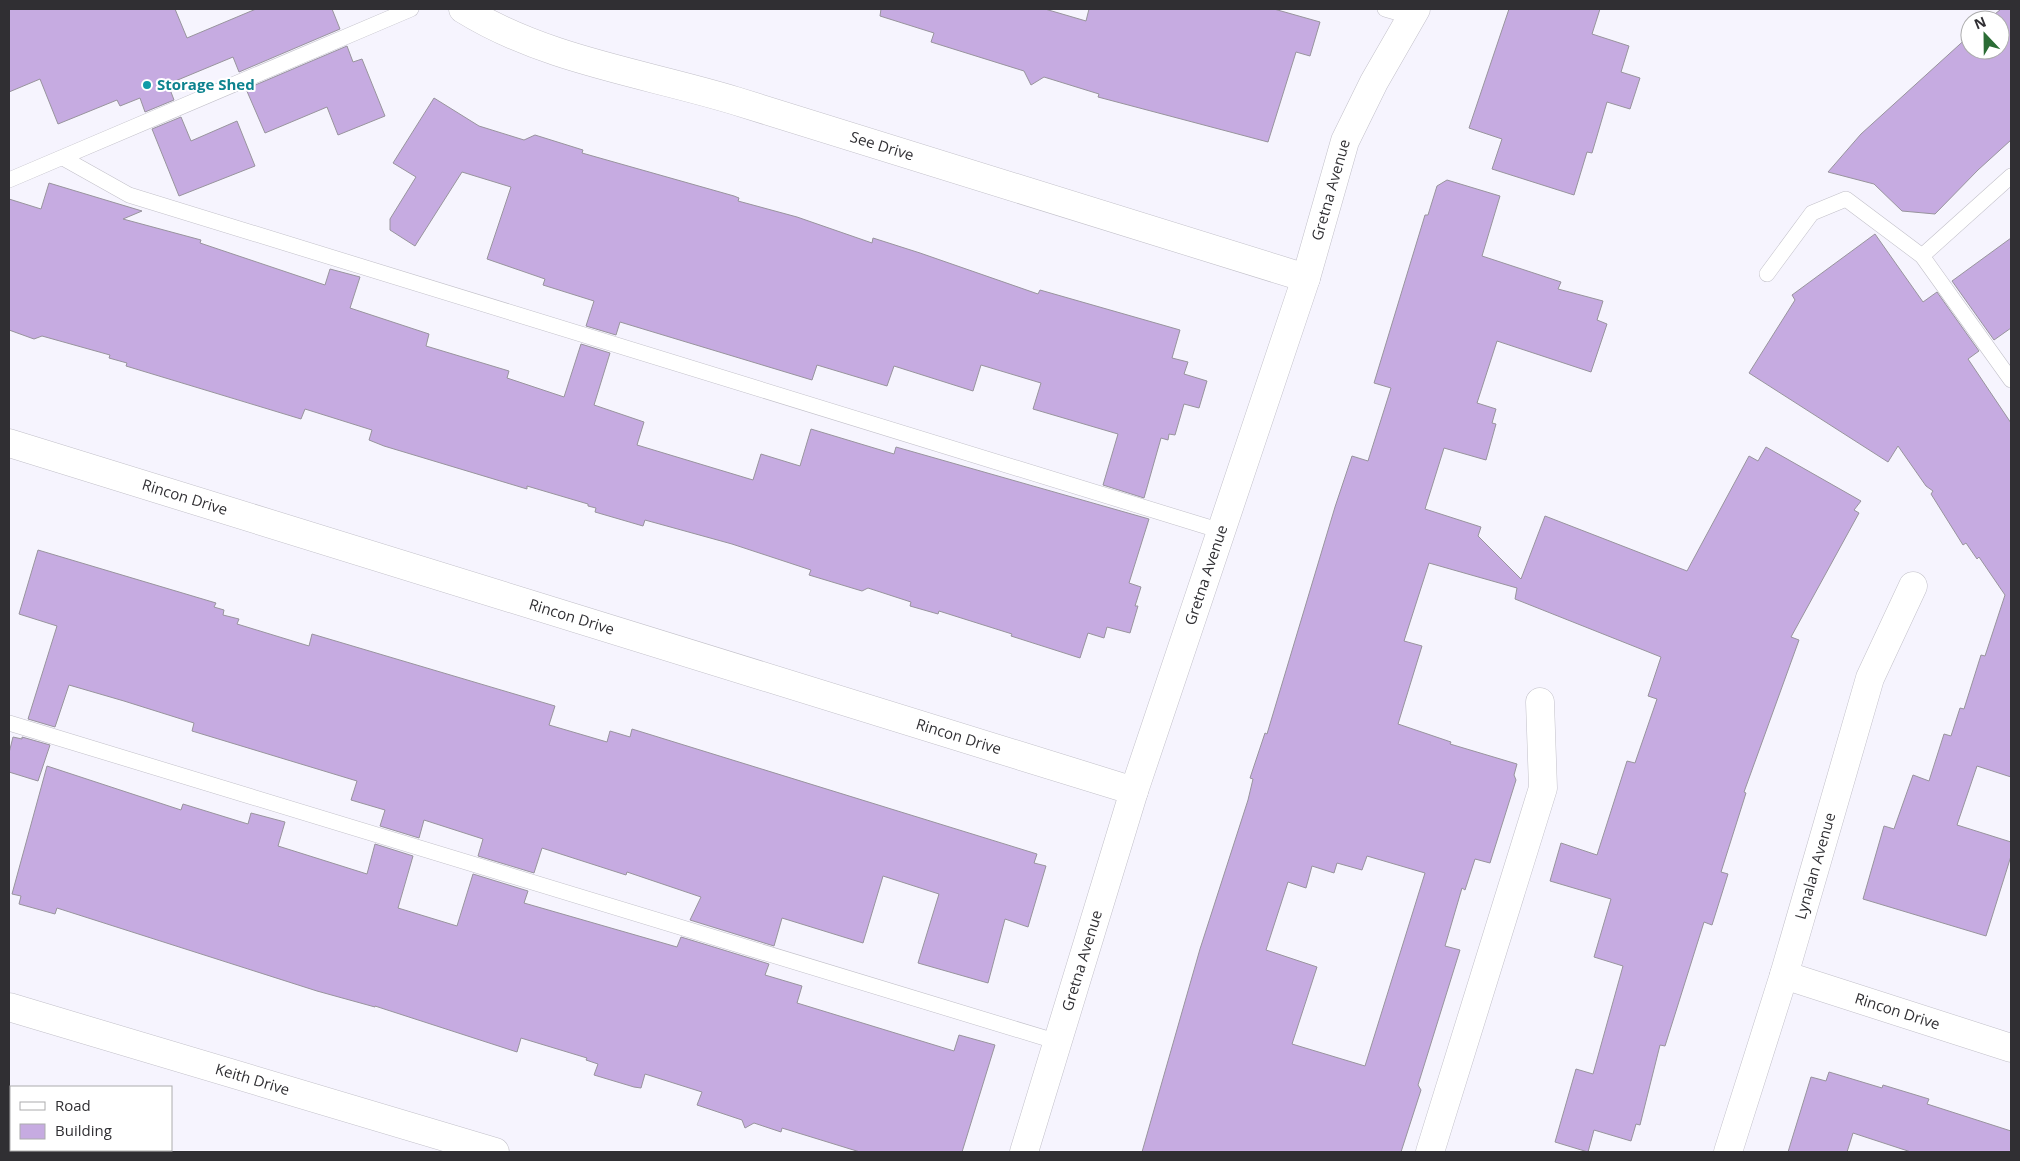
<svg xmlns="http://www.w3.org/2000/svg" width="2020" height="1161" viewBox="0 0 2020 1161" font-family="'Open Sans',sans-serif">
  <style>
    .building { fill: #c6abe1; stroke: #98949d; fill-rule: evenodd }
    .lines { fill: none; stroke-linecap: round; stroke-linejoin: round }
    .lane-casing { stroke: #c2c0c9; stroke-width: 16 }
    .street-casing { stroke: #c2c0c9; stroke-width: 29 }
    .lane { stroke: #fff; stroke-width: 15 }
    .street { stroke: #fff; stroke-width: 28 }
    .culture-dot { fill: #0f9aa8; stroke: #fff; stroke-width: 2 }
    .labels { text-anchor: middle; stroke-width: 4; stroke-linejoin: round; paint-order: stroke }
    .culture-label { font-size: 15px; font-weight: bold; fill: #0d838f; stroke: #fff; text-anchor: start }
    .street-label { font-size: 15px; fill: #302f33; stroke: #fff }
  </style>
  <rect width="100%" height="100%" fill="#f6f4fe"/>
  <path class="building" d="M9 9H175L187 38 256 9H332L340 29 239 72 233 57 168 84 174 100 145 112 140 98 120 106 117 100 58 124 40 79 9 92Z
    M881 9H1045L1086 21 1089 9H1274L1320 22 1310 56 1296 52 1268 142 1098 97 1099 94 1044 77 1031 85 1024 71 931 42 934 33 880 16Z
    M1509 9H1600L1592 34 1629 46 1621 72 1640 78 1630 109 1607 102 1592 153 1587 152 1574 195 1492 169 1502 139 1469 128Z
    M2001 9H2011V140L1978 170 1935 214 1902 211 1874 184 1828 172 1861 134 1970 35V50H2000V20H1988Z
    M347 46 353 62 362 59 385 116 338 135 327 107 265 133 246 89Z
    M434 98 479 126 524 140 535 135 583 150 582 153 734 196 739 198 738 201 797 217 872 243 873 238 920 253 1038 294 1040 290 1180 330 1172 358 1188 362 1184 374 1207 381 1199 408 1184 404 1175 435 1169 434 1168 440 1161 438 1144 498 1103 485 1118 434 1033 409 1041 383 981 365 973 391 894 366 887 386 817 365 812 380 620 322 616 335 586 326 594 301 543 285 545 279 487 259 511 187 462 172 415 246 390 230V219L416 177 393 163Z
    M181 117 191 141 237 121 255 166 179 196 152 129Z
    M1447 180 1500 196 1482 256 1561 282 1558 289 1603 301 1597 320 1607 324 1591 372 1497 341 1477 403 1496 409 1492 423 1496 424 1486 460 1444 448 1425 509 1481 527 1478 536 1521 579 1545 516 1687 571 1749 456 1758 461 1766 447 1861 501 1854 510 1859 513 1791 637 1799 640 1744 792 1746 793 1721 872 1728 874 1712 925 1704 922 1665 1046 1660 1045 1640 1125 1636 1124 1631 1141 1594 1130 1588 1152 1555 1142 1576 1069 1593 1074 1623 966 1594 957 1611 899 1550 881 1561 843 1597 855 1627 761 1635 763 1657 699 1648 696 1661 657 1515 599 1517 588 1429 563 1404 641 1422 646 1398 724 1451 742 1450 744 1517 764 1514 775 1516 780 1490 863 1475 859 1465 890 1462 888 1445 946 1460 950 1418 1085 1421 1090 1401 1152H1142L1200 949 1248 800 1253 779 1250 778 1265 733 1267 734 1335 507 1352 456 1368 461 1391 388 1374 383 1425 215H1428L1437 186ZM1367 856 1425 873 1365 1066 1292 1044 1317 967 1266 950 1288 882 1306 888 1312 866 1334 873 1337 863 1362 870Z
    M49 183 142 211 123 219 201 240 200 243 325 285 330 269 360 277 350 308 429 334 426 346 509 371 507 378 564 397 581 344 610 353 594 405 644 422 637 445 753 480 761 454 800 466 811 429 894 454 896 447 1149 519 1129 583 1141 587 1135 606H1138L1130 633 1107 627 1104 638 1088 633 1080 658 1011 636 1012 634 939 611 938 614 910 606 911 602 868 588 862 591 809 575 811 570 732 544 645 520 643 526 595 512 596 508 588 506V504L527 486V489L384 446 369 440 372 430 305 409 301 419 126 366 127 363 109 358 110 355 42 336 34 339 9 330V199L41 209Z
    M1875 234 1923 302 1937 292 1979 351 1968 359 2011 423V777L1977 766 1957 825 2011 842V856L1986 936 1863 899 1884 826 1894 829 1913 775 1929 781 1944 734 1951 736 1960 708 1964 709 1981 655 1985 656 2005 595 1979 557 1977 559 1966 543 1963 545 1931 494 1933 491 1926 486 1898 446 1888 462 1749 373 1795 300 1792 295Z
    M2011 238V328L1994 340 1952 281Z
    M38 550 216 603 214 607 224 610 223 615 239 619 237 624 309 646 312 634 555 706 549 725 607 742 610 731 630 737 632 729 1037 854 1034 863 1046 866 1028 927 1005 919 988 983 918 963 939 894 883 876 863 943 782 918 774 946 690 920 701 897 627 872 626 875 542 848 534 873 478 856 483 839 424 820 419 838 380 826 385 810 351 800 357 781 192 731 194 723 124 701 69 685 55 727 28 719 57 626 19 614Z
    M13 737 22 739V737L50 745 38 781 9 772V753Z
    M47 766 181 810 183 804 248 824 251 813 285 822 278 846 367 874 375 844 413 856 398 908 457 926 473 874 528 891 524 903 677 947 681 937 769 964 765 975 802 986 797 1003 954 1051 959 1035 995 1045 962 1152H860L782 1128 781 1132 754 1123 745 1128 742 1120 697 1105 702 1092 645 1074 641 1088 634 1087 594 1075 598 1064 586 1060 587 1058 521 1038 517 1052 375 1006V1007L317 991 57 908 55 914 19 904 21 896 12 894Z
    M1829 1072 1882 1088 1883 1085 1929 1099 1927 1104 2011 1131V1152H1911L1853 1133 1847 1152H1788L1811 1077 1826 1081Z"/>
  <g class="lines">
    <g class="lane-casing">
      <path id="lane" d="M1385 9 1412 17
        M63 158 129 195 1221 531
        M9 180 411 9
        M1922 256 2011 176
        M1767 274 1812 213 1846 199 1922 256 2011 380
        M9 723 1058 1042"/>
    </g>
    <g class="street-casing">
      <g id="street">
        <path id="s1" d="M463 9C545 60 644 73 736 101 926 160 1116 219 1306 278"/>
        <path id="s2" d="M9 443 1134 791"/>
        <path id="s3" d="M1784 975 2011 1048"/>
        <path id="s4" d="M9 1007 495 1152"/>
        <path id="s5" d="M1024 1152 1134 791 1306 278 1345 141 1374 82 1416 9"/>
        <path d="M1430 1152 1543 788 1540 702"/>
        <path id="s6" d="M1728 1152 1784 975 1870 678 1913 586"/>
      </g>
    </g>
    <use href="#lane" class="lane"/>
    <use href="#street" class="street"/>
  </g>
  <circle class="culture-dot" cx="147" cy="85" r="5"/>
  <g class="labels">
    <g class="culture-label">
      <text x="157" y="90">Storage Shed</text>
    </g>
    <g class="street-label">
      <text dy="5" stroke="none"><textPath href="#s1" startOffset="442">See Drive</textPath></text>
      <text dy="5" stroke="none"><textPath href="#s5" startOffset="1010">Gretna Avenue</textPath></text>
      <text dy="5" stroke="none"><textPath href="#s2" startOffset="184">Rincon Drive</textPath></text>
      <text dy="5" stroke="none"><textPath href="#s5" startOffset="605">Gretna Avenue</textPath></text>
      <text dy="5" stroke="none"><textPath href="#s2" startOffset="589">Rincon Drive</textPath></text>
      <text dy="5" stroke="none"><textPath href="#s2" startOffset="994">Rincon Drive</textPath></text>
      <text dy="5" stroke="none"><textPath href="#s6" startOffset="299">Lynalan Avenue</textPath></text>
      <text dy="5" stroke="none"><textPath href="#s5" startOffset="200">Gretna Avenue</textPath></text>
      <text dy="5" stroke="none"><textPath href="#s3" startOffset="119">Rincon Drive</textPath></text>
      <text dy="5" stroke="none"><textPath href="#s4" startOffset="254">Keith Drive</textPath></text>
    </g>
  </g>
  <rect width="2020" height="1161" fill="none" stroke="#302f33" stroke-width="20"/>
  <rect x="10" y="1086" width="162" height="65" fill="#ffffff" stroke="#acacad"/>
  <rect x="20" y="1102" width="25" height="8" fill="#ffffff" stroke="#acacad"/>
  <text x="55" y="1111" font-size="15" fill="#302f33">Road</text>
  <rect x="20" y="1124" width="25" height="15" fill="#c6abe1" stroke="#acacad"/>
  <text x="55" y="1136" font-size="15" fill="#302f33">Building</text>
  <g transform="translate(1985 35) rotate(338)"><circle r="24" fill="#ffffff" stroke="#acacad"/>
  <path d="M0-4L9 19L0 12L-9 19Z" fill="#2b6c35"/>
  <text y="-8" font-size="14" font-weight="bold" text-anchor="middle" fill="#302f33">N</text>
  </g>
</svg>
